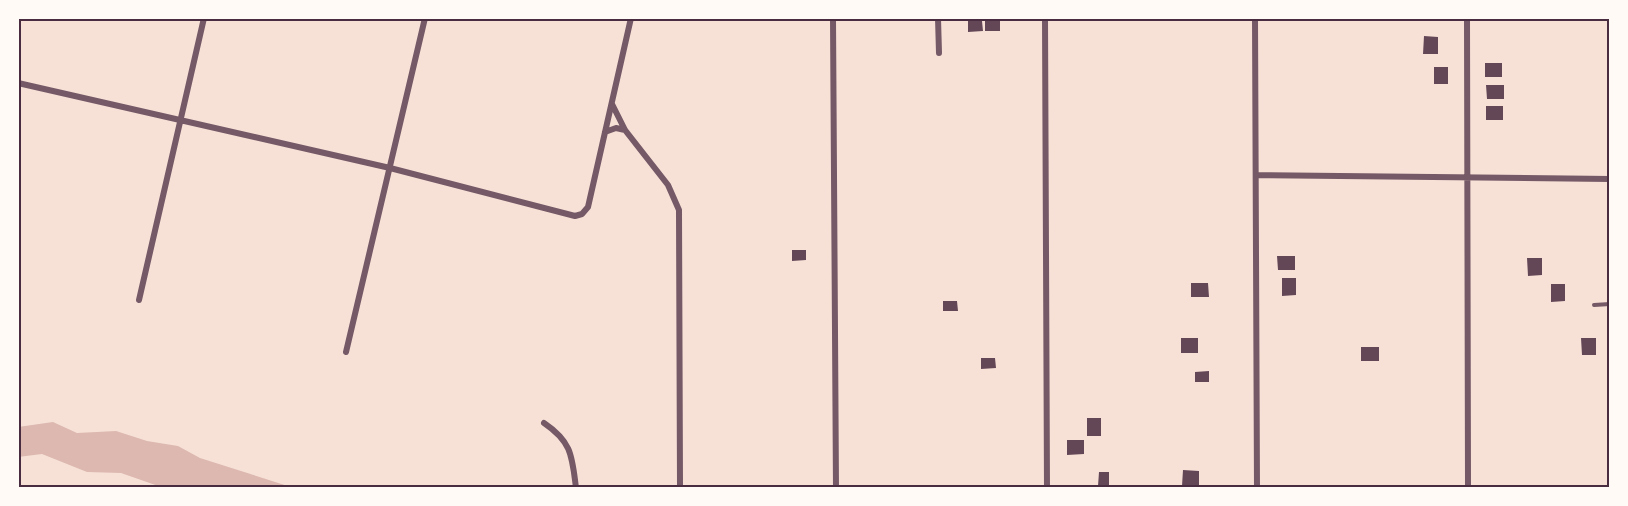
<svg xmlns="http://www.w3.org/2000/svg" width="1628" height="506" viewBox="0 0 1628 506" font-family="'IBM Plex Serif',serif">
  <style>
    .water { fill: #dcb8b0 }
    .building { fill: #644757 }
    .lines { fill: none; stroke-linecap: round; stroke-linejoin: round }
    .service { stroke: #755966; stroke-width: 4 }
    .minor { stroke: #755966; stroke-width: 6 }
    .neatline { fill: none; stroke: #4a2c40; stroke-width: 2 }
  </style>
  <rect width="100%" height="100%" fill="#f7e1d7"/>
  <path class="water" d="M53 422 77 433 116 431 147 441 178 446 200 458 294 488H164L121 473 87 472 42 454 18 457V427Z"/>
  <path class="building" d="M968 21H982L983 31 968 32Z
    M985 21H1000V31H985Z
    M1424 36 1438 37V54H1423Z
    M1485 63H1502V77H1485Z
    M1434 67H1448V84H1434Z
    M1486 85H1504V99H1487Z
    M1486 106H1503V120H1486Z
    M792 250H806V260L792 261Z
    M1277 256H1295V270H1278Z
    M1527 258H1542V275L1528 276Z
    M1282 278H1296V295L1282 296Z
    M1191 283H1208L1209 297H1191Z
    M1551 284H1565V301L1551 302Z
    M943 301H957L958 311H943Z
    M1181 338H1198V353H1181Z
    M1581 338H1596V355H1582Z
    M1361 347H1379V361H1361Z
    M981 358H995L996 368 981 369Z
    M1209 371V382H1195V372Z
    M1087 418H1101V436H1087Z
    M1067 440H1084V454L1067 455Z
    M1183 470 1199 471V487L1182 486Z
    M1099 472H1109V486H1098Z"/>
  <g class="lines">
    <path class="service" d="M1594 305 1610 304"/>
    <path class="minor" d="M833 18 836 488
      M938 18 939 53
      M1045 18 1047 488
      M1255 18 1257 488
      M1467 18 1468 488
      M18 83 390 168 575 216 582 214 588 207 631 18
      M612 104 625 130 668 185 679 210 680 488
      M605 132 616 128 625 130
      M1258 175 1610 179
      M139 300 204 18
      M346 352 425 18
      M544 423C572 442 572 456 576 488"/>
  </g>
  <rect width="1628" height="506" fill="none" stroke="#fffaf5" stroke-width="39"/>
  <rect x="20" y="20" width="1588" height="466" class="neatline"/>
</svg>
